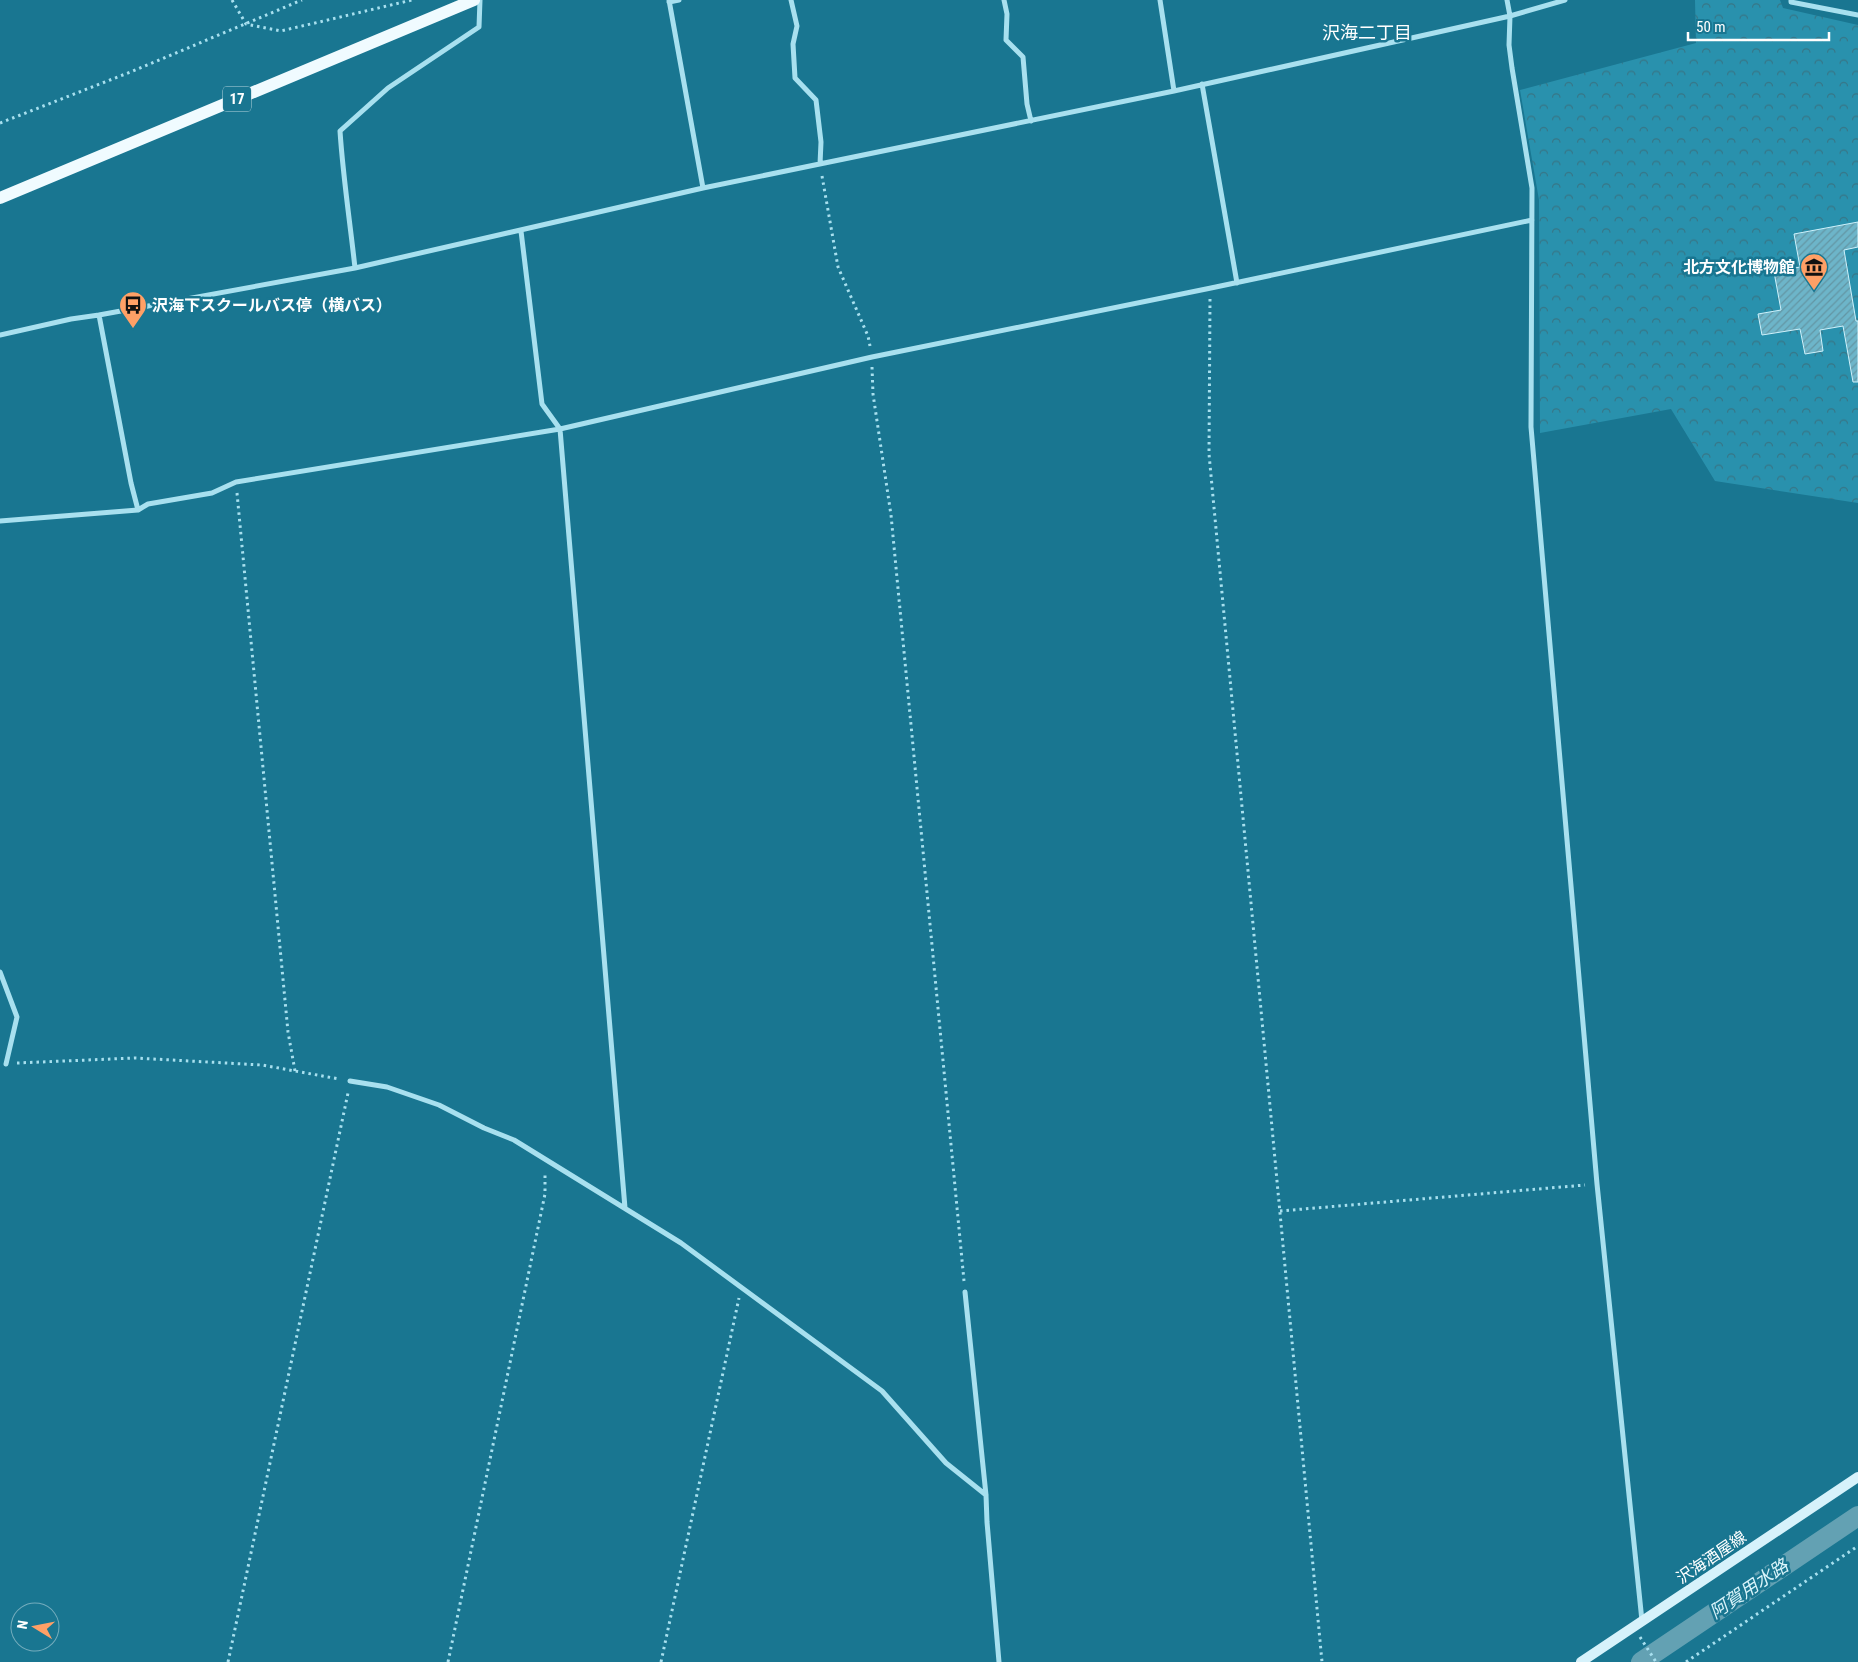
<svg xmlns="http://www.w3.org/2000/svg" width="1858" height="1662" viewBox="0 0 1858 1662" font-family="'Roboto Condensed','Noto Sans JP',sans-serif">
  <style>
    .forest { fill: url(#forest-crowns) }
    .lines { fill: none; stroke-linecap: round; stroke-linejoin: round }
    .canal { stroke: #63a1b3; stroke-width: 20 }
    .building { fill: url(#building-hatch); stroke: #cef1fb }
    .path { stroke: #a8e0ef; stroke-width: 3; stroke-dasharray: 2.5 4; stroke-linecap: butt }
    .street { stroke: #a8e0ef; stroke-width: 5 }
    .secondary { stroke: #d6f2fb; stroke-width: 10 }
    .primary { stroke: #f0fbff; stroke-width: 12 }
    .labels { text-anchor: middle; stroke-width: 5; stroke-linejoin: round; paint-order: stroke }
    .shield { fill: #197691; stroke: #bad6de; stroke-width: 1 }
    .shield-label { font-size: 15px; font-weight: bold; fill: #fff }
    .poi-label { font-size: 16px; font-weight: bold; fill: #fff; stroke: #197691; text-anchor: end }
    .street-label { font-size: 16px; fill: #fff; stroke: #197691 }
    .neighbourhood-label { font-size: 18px; fill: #fff; stroke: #197691 }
    .water-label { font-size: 18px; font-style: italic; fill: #daf4fa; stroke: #197691 }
  </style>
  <defs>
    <pattern id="forest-crowns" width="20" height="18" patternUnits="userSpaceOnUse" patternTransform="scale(1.25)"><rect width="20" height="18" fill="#2991ad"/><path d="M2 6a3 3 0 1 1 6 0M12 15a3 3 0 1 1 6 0" fill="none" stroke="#377586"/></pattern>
    <pattern id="building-hatch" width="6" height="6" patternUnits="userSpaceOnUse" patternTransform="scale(1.25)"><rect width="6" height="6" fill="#6db5c9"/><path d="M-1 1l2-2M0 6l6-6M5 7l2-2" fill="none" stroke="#6396a4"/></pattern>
  </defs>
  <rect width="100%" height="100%" fill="#197691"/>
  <path class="forest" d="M1695 0H1780L1783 8 1858 25V503L1715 481 1671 409 1540 433 1539 200 1520 90 1696 43Z"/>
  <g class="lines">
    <path class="canal" d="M1641 1662 1858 1516"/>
  </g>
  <path class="building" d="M1858 222V247L1844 250 1856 321H1858V382H1853L1843 326 1820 330 1823 351 1805 354 1800 329 1762 335 1758 314 1781 310 1774 272 1800 267 1794 234Z"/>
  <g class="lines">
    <path class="path" d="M232 0 246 24 281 31 412 0
      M0 123 133 71 302 0
      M822 176 838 267 868 336 870 346
      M1210 299 1209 454 1322 1662
      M872 367 873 394 891 515 964 1281
      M237 493 288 1032 295 1071
      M17 1063 135 1058 262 1065 339 1079
      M1280 1211 1585 1185
      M1640 1637 1656 1662
      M228 1662 348 1093
      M448 1662 545 1194V1173
      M661 1662 739 1298
      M1686 1662 1858 1546"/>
    <path class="street" d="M669 0 703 188
      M791 0 797 26 793 44 795 78 816 100 821 142 820 164
      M1004 0 1007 14 1006 40 1023 57 1027 104 1031 121
      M1160 0 1174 91
      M1507 0 1510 16 1509 45 1512 68 1532 188 1531 427 1597 1184 1642 1621
      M1791 0V2L1858 15
      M669 2 679 0
      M1202 84 1237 283
      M521 231 542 404 560 429 625 1208
      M355 268C350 222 343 177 340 131L388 88 479 27 480 0
      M99 315 131 483 138 510
      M0 335 71 319 99 315 355 268 703 188 1174 91 1510 16 1565 0
      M0 521 138 510 148 504 212 493 236 482 560 429 872 357 1211 288 1532 220
      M0 972 17 1017 6 1064
      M350 1081 387 1087 439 1105 484 1128 514 1140 681 1243 882 1391 946 1463 986 1495
      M965 1292 986 1495 987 1522 999 1662"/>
    <path class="secondary" d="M1581 1662 1858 1477"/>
    <path class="primary" d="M0 198 474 0"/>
  </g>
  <defs>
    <g id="museum-pin" transform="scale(1.4375)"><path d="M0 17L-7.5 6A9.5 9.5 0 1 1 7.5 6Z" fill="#ffa066" stroke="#197691"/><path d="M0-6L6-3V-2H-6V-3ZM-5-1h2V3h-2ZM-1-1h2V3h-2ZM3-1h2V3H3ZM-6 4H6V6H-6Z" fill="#111"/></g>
    <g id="bus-pin" transform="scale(1.4375)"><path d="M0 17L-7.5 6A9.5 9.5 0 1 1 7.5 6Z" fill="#ffa066" stroke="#197691"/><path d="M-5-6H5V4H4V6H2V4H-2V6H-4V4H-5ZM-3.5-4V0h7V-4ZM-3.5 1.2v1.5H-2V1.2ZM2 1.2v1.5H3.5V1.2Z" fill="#111"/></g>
  </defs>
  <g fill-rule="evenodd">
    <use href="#museum-pin" x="1814" y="267"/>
    <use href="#bus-pin" x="133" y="305"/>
  </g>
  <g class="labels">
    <rect class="shield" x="223" y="86.5" width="28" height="25" rx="4"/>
    <g class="shield-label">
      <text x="237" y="104">17</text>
    </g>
    <g class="poi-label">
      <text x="1795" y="273">北方文化博物館</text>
      <text x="152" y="311" text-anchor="start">沢海下スクールバス停（横バス）</text>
    </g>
    <g class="street-label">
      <text transform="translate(1711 1557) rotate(-34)" y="6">沢海酒屋線</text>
    </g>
    <g class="neighbourhood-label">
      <text x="1367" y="39">沢海二丁目</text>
    </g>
    <g class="water-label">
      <text transform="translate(1749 1589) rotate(-34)" y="6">阿賀用水路</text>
    </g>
  </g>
  <g transform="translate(35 1627) rotate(280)"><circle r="24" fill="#197691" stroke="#75adbd"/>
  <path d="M0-4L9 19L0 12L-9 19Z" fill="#ffa066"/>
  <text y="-8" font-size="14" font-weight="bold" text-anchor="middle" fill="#ffffff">N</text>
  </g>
  <path d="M1688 32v8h141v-8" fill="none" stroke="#ffffff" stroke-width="2.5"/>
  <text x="1696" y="32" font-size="15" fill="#ffffff" stroke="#197691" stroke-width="4" paint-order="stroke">50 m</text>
</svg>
